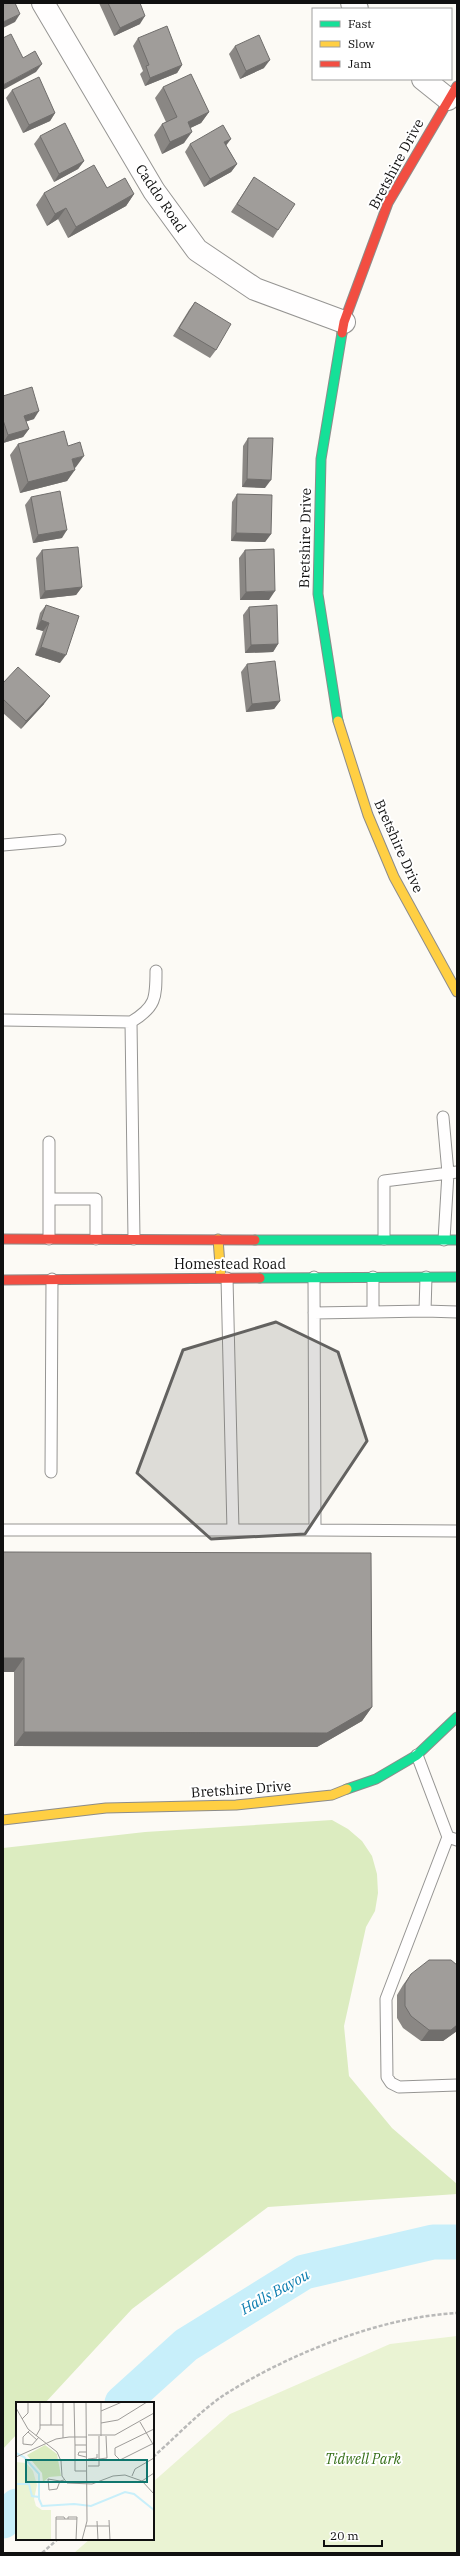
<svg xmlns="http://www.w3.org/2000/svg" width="460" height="2556" viewBox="0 0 460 2556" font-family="'IBM Plex Serif',serif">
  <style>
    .green { fill: #eaf3d3 }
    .forest { fill: #dcecc0 }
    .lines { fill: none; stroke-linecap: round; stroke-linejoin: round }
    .river { stroke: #c8effa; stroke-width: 35 }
    .lane-casing { stroke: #969593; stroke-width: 13 }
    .street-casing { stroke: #969593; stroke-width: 24 }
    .fast-casing { stroke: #8d8c8a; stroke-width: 11 }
    .slow-casing { stroke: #8d8c8a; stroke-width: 11 }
    .jam-casing { stroke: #8d8c8a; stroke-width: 11 }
    .path { stroke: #b9b9b8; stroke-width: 2.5; stroke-dasharray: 4 2; stroke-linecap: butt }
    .lane { stroke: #fffefe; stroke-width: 11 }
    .street { stroke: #fffefe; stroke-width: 22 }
    .fast { stroke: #16e098; stroke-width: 9 }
    .slow { stroke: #ffcf43; stroke-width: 9 }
    .jam { stroke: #f24e42; stroke-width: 9 }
    .wall { fill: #8a8784 }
    .shaded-wall { fill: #706e6c }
    .building { fill: #a09d9a; stroke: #706e6c }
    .marked { fill: #636260; fill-opacity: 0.2; stroke: #636260; stroke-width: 3; stroke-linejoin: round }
    .labels { text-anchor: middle; stroke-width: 4; stroke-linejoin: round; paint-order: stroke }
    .street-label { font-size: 14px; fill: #101010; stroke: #fff }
    .park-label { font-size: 14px; font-style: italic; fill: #356f18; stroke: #fff }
    .water-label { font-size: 15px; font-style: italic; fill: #0b7db0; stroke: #fff }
    .inset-river { fill: none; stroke: #c8effa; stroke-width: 2 }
    .inset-road { fill: none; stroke: #9e9c99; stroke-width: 1 }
    .view { fill: #0f766e; fill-opacity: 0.15; stroke: #0f766e; stroke-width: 2 }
    .inset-edge { fill: none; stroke: #101010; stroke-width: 2 }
  </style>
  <rect width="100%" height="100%" fill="#fcfaf5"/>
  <path class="green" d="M457 2336V2553H74L90 2539H153V2482L230 2414 390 2344Z"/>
  <path class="forest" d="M332 1820 348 1829 362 1841 372 1856 377 1874 378 1893 375 1911 366 1927 344 2026 349 2076 392 2128 457 2184V2194L268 2207 132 2309 45 2403H17V2434L3 2449V1848L145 1832Z"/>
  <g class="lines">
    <path class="river" d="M122 2403 186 2345 304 2272 433 2242H457
      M3 2521 17 2506"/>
    <g class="lane-casing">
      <path id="lane" d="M3 845 60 840
        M3 1020 131 1022 134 1239
        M131 1022C156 1007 156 998 156 971
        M443 1117 448 1173 444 1240
        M49 1199H96V1239
        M49 1239V1142
        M384 1239V1181L457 1172
        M425 1311 457 1312
        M373 1312 425 1311 426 1277
        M314 1313 373 1312V1277
        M51 1472 52 1279
        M3 1530H233L227 1278
        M233 1530H315L314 1277
        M315 1530 457 1531
        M417 1755 448 1837 386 1999 387 2077 391 2083 399 2087 457 2085
        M448 1837 457 1840"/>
    </g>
    <g class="street-casing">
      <path id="street" d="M43 3 154 191 197 250 255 289 344 322
        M352 3 357 9
        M423 79 448 99"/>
    </g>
    <g class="fast-casing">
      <path id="fast" d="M338 721 318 594 321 459 342 333
        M255 1240H457
        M260 1278 457 1277
        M347 1789 376 1779 417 1755 457 1717"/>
    </g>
    <g class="slow-casing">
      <path id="slow" d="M338 721 368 815 394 877 457 992
        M218 1239 221 1278
        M3 1820 106 1808 236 1805 332 1795 347 1789"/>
    </g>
    <g class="jam-casing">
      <path id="jam" d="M342 333 344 322 388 203 457 86
        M3 1239 255 1240
        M3 1280 260 1278"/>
    </g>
    <path class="path" d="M153 2457C175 2438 200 2411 224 2395 289 2354 380 2317 457 2313
      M42 2553 58 2539"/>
    <use href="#lane" class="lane"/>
    <use href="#street" class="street"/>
    <use href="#fast" class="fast"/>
    <use href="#slow" class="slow"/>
    <use href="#jam" class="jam"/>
  </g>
  <path class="wall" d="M99 3H140V24L114 36Z
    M138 38 182 65 177 73 145 86 140 74 143 71 133 46Z
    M235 46 264 68 240 79 229 54Z
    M163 87 209 112 201 123 190 128 184 143 162 154 154 135 162 124 166 122 155 98Z
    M12 90 55 113 50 121 23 133 6 98Z
    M40 136 84 161 78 169 54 182 34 144Z
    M190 144 226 145 237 164 231 172 204 187 185 152Z
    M254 177 278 230 273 238 231 212Z
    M107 188 134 194 126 206 68 238 58 219 47 226 36 205 44 193Z
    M195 302 216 350 210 358 173 336 189 310Z
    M3 396 34 419 26 421 29 429 23 437 3 443Z
    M248 438 265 488 242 487 243 446Z
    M18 444 76 467 75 468 67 481 20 493 10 455Z
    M237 494 271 534 265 542 231 541 232 502Z
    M31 497 62 538 33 543 25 505Z
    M42 550 82 587 76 595 40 599 36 558Z
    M245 550 269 600H240L239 558Z
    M46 605 60 663 35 655 43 631 36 629 40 613Z
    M249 607 278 644 273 652 245 653 243 615Z
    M247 664 280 701 274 709 246 712 241 672Z
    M3 683 44 704 21 729 3 713Z
    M3 1552 372 1707 362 1721 317 1747 14 1746V1672H3Z
    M457 1920V1944H456Z
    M457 1965V2031L443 2041H421L403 2028 397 2018V1995L403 1985 411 1974Z"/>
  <path class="shaded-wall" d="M20 14 15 22 3 28V22Z
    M145 16 140 24 114 36 120 28Z
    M270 60 264 68 240 79 246 71Z
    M42 64 36 72 3 90V85Z
    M182 65 177 73 145 86 150 78Z
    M209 112 201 123 180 133 188 122Z
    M55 113 50 121 23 133 29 125Z
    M192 132 184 143 162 154 170 142Z
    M231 139 225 147 224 142Z
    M84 161 78 169 54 182 59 174Z
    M237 164 231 172 204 187 210 179Z
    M134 194 126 206 68 238 76 227Z
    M66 208 58 219 47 226 55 214Z
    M39 411 34 419 19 424 24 416Z
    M29 429 23 437 3 443 8 435Z
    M84 456 76 467 64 470 72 459Z
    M75 470 67 481 20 493 28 482Z
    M247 479 271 480 265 488 242 487Z
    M67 530 62 538 33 543 38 535Z
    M236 533 271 534 265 542 231 541Z
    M82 587 76 595 40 599 45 591Z
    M275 591 269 600H240L246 592Z
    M41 620 49 623 43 631 36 629Z
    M278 644 273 652 245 653 251 645Z
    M41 647 66 655 60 663 35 655Z
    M50 696 44 704 21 729 26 721Z
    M280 701 274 709 246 712 252 704Z
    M3 1658H24L14 1672H3Z
    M372 1707 362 1721 317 1747 14 1746 24 1732Z
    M457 2025V2031L443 2041H421L429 2030Z"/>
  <path class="building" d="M3 3H15L20 14 3 22Z
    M108 3H140L145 16 120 28Z
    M167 26 182 65 150 78 146 66 149 65 138 38Z
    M11 34 23 58 35 51 42 64 3 85V38Z
    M259 35 270 60 246 71 235 46Z
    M191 74 209 112 188 122 192 132 170 142 162 124 177 117 163 87Z
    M39 77 55 113 29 125 12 90Z
    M65 123 84 161 59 174 40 136Z
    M223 125 231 139 224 142 237 164 210 179 190 144Z
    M94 165 107 188 125 178 134 194 76 227 66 208 55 214 44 193Z
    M254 177 295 204 278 230 237 204Z
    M195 302 231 324 216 350 179 328Z
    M32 387 39 411 24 416 29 429 8 435 3 420V396Z
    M64 431 68 446 80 442 84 456 72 459 75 470 28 482 18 444Z
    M248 438H273L271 480 247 479Z
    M60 491 67 530 38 535 31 497Z
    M237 494 272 495 271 534 236 533Z
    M78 547 82 587 45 591 42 550Z
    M274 549 275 591 246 592 245 550Z
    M46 605 79 616 66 655 41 647 49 623 41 620Z
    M277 605 278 644 251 645 249 607Z
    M275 661 280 701 252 704 247 664Z
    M18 667 50 696 26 721 3 699V683Z
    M3 1552 371 1553 372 1707 327 1733 24 1732V1658H3Z
    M429 1960H451L457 1965V2025L451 2030H429L411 2016 405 2006V1984L411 1974Z"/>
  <path class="marked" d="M276 1322 338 1352 367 1441 305 1534 211 1539 137 1473 183 1350Z"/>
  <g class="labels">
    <g class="street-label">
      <text transform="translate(396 164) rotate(-62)" y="5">Bretshire Drive</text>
      <text transform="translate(161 198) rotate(56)" y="5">Caddo Road</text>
      <text transform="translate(305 538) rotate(-89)" y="5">Bretshire Drive</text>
      <text transform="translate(399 846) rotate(66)" y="5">Bretshire Drive</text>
      <text x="230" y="1269">Homestead Road</text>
      <text transform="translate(241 1789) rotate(-4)" y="5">Bretshire Drive</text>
    </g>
    <g class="park-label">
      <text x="363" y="2464">Tidwell Park</text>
    </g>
    <g class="water-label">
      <text transform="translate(275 2292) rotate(-29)" y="5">Halls Bayou</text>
    </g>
  </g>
  <g transform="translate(16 2402)">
    <rect width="138" height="138" fill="#fcfaf5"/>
    <path d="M0 60 10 61 17 69 21 83 18 97 20 104 26 108H35V138H0Z" fill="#eaf3d3"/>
    <path d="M29 43 41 52 45 74 33 75 27 80 26 71 11 53Z" fill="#dcecc0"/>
    <path class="inset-river" d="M0 51 8 55 23 72V97L26 104 58 102 75 104 109 90 118 92 138 108M0 82H13L16 94 23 95"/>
    <path class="inset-road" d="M47 0V36M58 0 59 43M85 0V34M0 6 12 27 41 50 45 59 46 74 51 81 76 82 97 74 109 73 126 79 138 92M85 9 106 0M6 17 12 11V0M124 20 138 44M85 21 102 18 131 0M24 23H47M35 23V0M138 27 99 46V53L104 58 138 41M14 28 7 35V42L16 43 23 35M12 30 21 38M72 33H99L138 11M20 34 24 27V0M70 43H59V69H70M70 50H63L62 53 70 55M0 55 40 37 53 35H71M72 57 81 56V52M83 57 91 56 90 34M72 64H83V34M116 74 119 67 138 56M44 79 32 77 33 88 41 87 44 79 48 78M126 79 138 71M40 117H61M52 117V115H61L60 138M93 118 94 138M81 119 82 138M70 124H93M40 138V115H48L49 117M66 138 71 119 70 0"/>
    <path class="view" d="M10 58H131V80H10Z"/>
    <rect width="138" height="138" class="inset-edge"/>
  </g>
  <rect width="460" height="2556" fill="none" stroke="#101010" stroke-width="8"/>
  <rect x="312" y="8" width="140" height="72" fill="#ffffff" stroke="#9f9f9f"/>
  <rect x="320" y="21" width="20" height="6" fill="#16e098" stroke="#9f9f9f"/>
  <text x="348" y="28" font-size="12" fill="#101010">Fast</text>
  <rect x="320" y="41" width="20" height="6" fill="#ffcf43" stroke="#9f9f9f"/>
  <text x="348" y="48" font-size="12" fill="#101010">Slow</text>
  <rect x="320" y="61" width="20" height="6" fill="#f24e42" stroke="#9f9f9f"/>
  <text x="348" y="68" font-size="12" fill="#101010">Jam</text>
  <path d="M324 2540v6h58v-6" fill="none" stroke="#101010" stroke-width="2"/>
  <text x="330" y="2540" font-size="12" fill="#101010" stroke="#ffffff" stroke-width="3" paint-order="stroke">20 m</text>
</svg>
